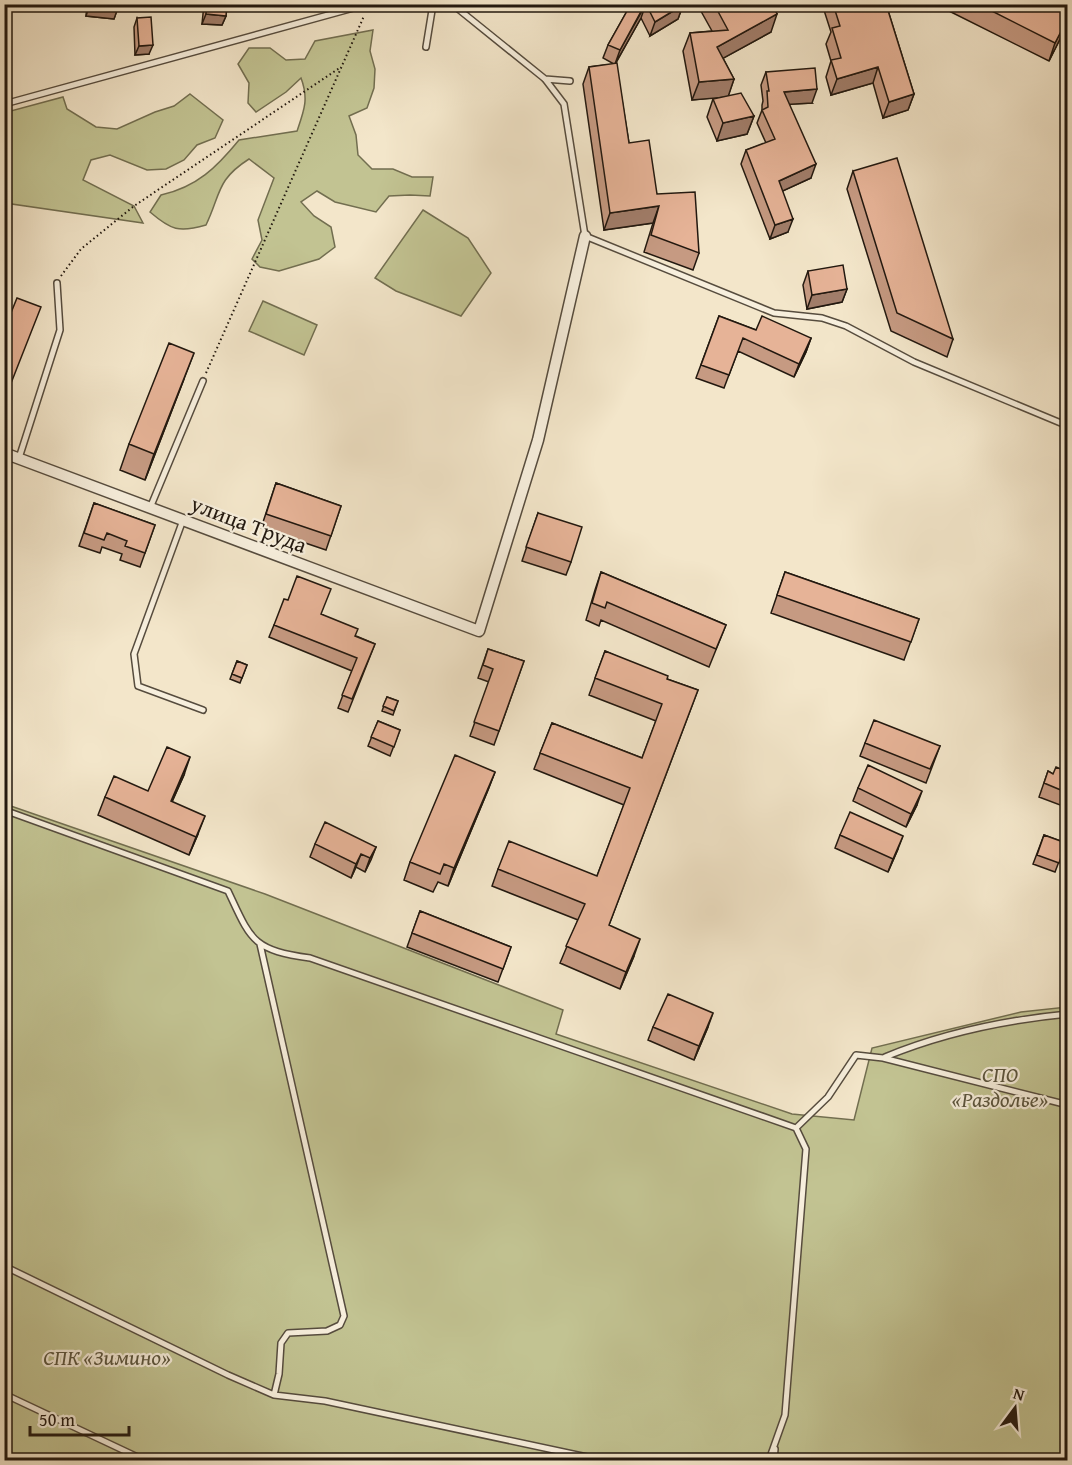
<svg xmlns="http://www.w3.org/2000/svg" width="1072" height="1465" viewBox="0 0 1072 1465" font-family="'Gentium Book Plus',serif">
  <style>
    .green { fill: #c2c392; stroke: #726e50; stroke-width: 1.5 }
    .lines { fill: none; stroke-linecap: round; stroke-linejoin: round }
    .service-casing { stroke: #564c3e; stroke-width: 8 }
    .minor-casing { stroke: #564c3e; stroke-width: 13 }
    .path { stroke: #22180f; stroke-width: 2; stroke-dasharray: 1.5 3; stroke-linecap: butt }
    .service { stroke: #f7efdd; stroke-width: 5 }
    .minor { stroke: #f7efdd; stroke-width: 10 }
    .wall { fill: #c69a82; stroke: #22180f; stroke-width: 1.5 }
    .shaded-wall { fill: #a17d6a; stroke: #22180f; stroke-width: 1.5 }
    .building { fill: #e6b397; stroke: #22180f; stroke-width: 1.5 }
    .labels { text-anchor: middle; stroke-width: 4.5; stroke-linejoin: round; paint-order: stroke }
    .street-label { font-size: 22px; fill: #22180f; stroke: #f7efdd }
    .park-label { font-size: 22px; font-style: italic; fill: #5a543d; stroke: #f7efdd }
  </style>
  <rect width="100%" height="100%" fill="#f3e6ca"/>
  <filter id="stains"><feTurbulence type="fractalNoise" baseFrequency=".00333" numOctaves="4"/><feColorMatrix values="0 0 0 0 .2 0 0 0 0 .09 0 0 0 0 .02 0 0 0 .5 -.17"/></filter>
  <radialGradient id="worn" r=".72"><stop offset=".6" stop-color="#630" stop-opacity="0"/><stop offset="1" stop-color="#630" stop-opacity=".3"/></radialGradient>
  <path class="green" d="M373 30 370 51 375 69 374 88 367 108 349 116 356 135 358 155 372 169H393L412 177H433L430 196 410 195 389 196 376 212 335 202 317 191 301 202 314 216 331 227 335 247 319 259 279 271 260 267 252 259 262 240 258 220 274 178 249 159C216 180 221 194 206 225 179 233 171 230 150 212L161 195C197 187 217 167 239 140L297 131C304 111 309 99 301 78L286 92 256 112 248 103 249 83 238 64 249 48H270L286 60 305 59 315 41Z
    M190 94 223 120 215 138 197 145 184 160 166 169 147 170 110 155 91 160 83 180 134 206 143 223 5 203V107L11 111 63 97 67 109 96 127 117 129 155 112 174 106Z
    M423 210 468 238 491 273 461 316 396 291 375 278Z
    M263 301 317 325 304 355 249 331Z
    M5 804 265 894 563 1010 556 1034 792 1114 854 1120 872 1048 1021 1012 1067 1007V1460H5Z"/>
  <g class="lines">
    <g class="service-casing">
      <path id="service" d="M452 4 545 79 564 104 585 236 774 313 822 318 846 326 914 362 1068 426
        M426 47 433 4
        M545 79 570 81
        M8 103 368 4
        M19 458 60 330 57 283
        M150 508 203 381
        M183 520 134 654 138 686 203 710
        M4 810 228 891C251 940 252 950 310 958L796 1128 806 1149 785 1415 769 1460
        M260 944 344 1316 340 1325 327 1331 288 1333 281 1343 279 1374 274 1395
        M885 1057C943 1033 1005 1020 1068 1014
        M796 1128 828 1097 856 1055 883 1058 1068 1105
        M4 1266 228 1375 274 1395 325 1401 601 1460
        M4 1394 144 1460
        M774 1460 775 1449"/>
    </g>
    <g class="minor-casing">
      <path id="minor" d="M4 453 479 631 538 440 585 236"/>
    </g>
    <path class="path" d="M61 276 81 249 134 206 341 67
      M206 373 364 16"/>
    <use href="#service" class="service"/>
    <use href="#minor" class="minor"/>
  </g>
  <path class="wall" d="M87 4H119L114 19 86 16Z
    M204 4H227L226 16 222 25 202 24Z
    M631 4 683 5 678 19 650 36 641 18 616 63 629 143 657 194 699 253 693 270 644 252 653 223 604 230 583 84 589 67 614 64 603 58 608 45Z
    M697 4H772L771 32 723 58 734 79 728 96 754 116 747 134 717 141 707 117 713 99 722 97 692 100 683 51 690 33 712 31Z
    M822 4H886L914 94 908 110 883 118 873 83 831 95 826 77 831 61 826 44 831 32Z
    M944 4H1068V23L1049 61 943 8Z
    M137 18 149 54 135 55 134 27Z
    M766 72 812 103 789 104 811 178 782 191 788 232 770 239 741 164 746 150 766 143 757 123 762 110V105L763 101 761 85Z
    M853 171 953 339 947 357 891 331 847 189Z
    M808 271 847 289 842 302 807 309 803 285Z
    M719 316 756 330 811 338 806 352 794 377 738 351 724 388 696 378Z
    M184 379 145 480 120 470 129 444Z
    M276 483 341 506 326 550 261 528Z
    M94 503 155 525 140 567 120 560 122 554 102 547 100 553 79 546Z
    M538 513 571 562 566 575 522 561Z
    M601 572 726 625 709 667 601 620 599 626 586 620 595 590Z
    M785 572 919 619 904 660 771 613Z
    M321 614 356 636 375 644 348 712 338 708 352 671 269 637 274 625Z
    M488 649 524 661 494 745 470 736 489 682 478 678Z
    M605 651 667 679 698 690 609 925 634 956 620 989 560 963 578 920 492 886 498 869 597 876 624 805 534 769 552 723 642 758 656 721 589 695Z
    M237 661 247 665 240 683 230 679Z
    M387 697 398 701 393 715 382 711Z
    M378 721 400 730 390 756 368 746Z
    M865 743 940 746 926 783 860 756Z
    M1048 771 1053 774 1068 772V808L1039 797Z
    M495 772 488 790 448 886 438 882 433 892 404 880 410 862Z
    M184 775 172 802 198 834 189 855 98 815 105 797 148 791Z
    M858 788 917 805 906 827 853 801Z
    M840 835 898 849 888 872 835 848Z
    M1044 835 1066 843 1055 872 1033 864Z
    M315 844 376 847 365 872 356 867 351 878 310 857Z
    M420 911 511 947 498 982 407 947Z
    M653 1027H708L694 1060 648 1040Z"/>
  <path class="shaded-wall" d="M4 4H24L22 8 4 6Z
    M90 4H109L119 5 114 19 86 16Z
    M646 4 641 18 615 64 620 50Z
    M683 5 678 19 650 36 655 22Z
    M206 14 226 16 222 25 202 24Z
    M777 14 771 32 711 65 717 47Z
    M1068 18V23L1049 61 1055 43Z
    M153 45 149 54 135 55 139 46Z
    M878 67 873 83 831 95 837 79Z
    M734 79 728 97 692 100 699 82Z
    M817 89 812 103 779 105 784 92Z
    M914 94 908 110 883 118 889 102Z
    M754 116 747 134 717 141 723 123Z
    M816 164 811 178 774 195 779 181Z
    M659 206 653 223 604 230 610 213Z
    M793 219 788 232 770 239 775 225Z
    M847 289 842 302 807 309 812 295Z
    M811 338 806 352 794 377 799 364Z
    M194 353 184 379 145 480 154 454Z
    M190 757 184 775 164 819 171 801Z
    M495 772 488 790 448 886 454 868Z
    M922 791 917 805 906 827 911 814Z
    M205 816 198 834 189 855 196 837Z
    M903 836 898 849 888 872 893 859Z
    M376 847 371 860 365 872 370 858Z
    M361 854 356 867 351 878 356 864Z
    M640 939 634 956 620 989 626 972Z
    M713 1013 708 1027 694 1060 699 1046Z"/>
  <path class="building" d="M207 4H227L226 16 206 14Z
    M631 4H645L620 50 608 45Z
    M646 4H682L683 5 655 22Z
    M714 4H772L777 14 717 47 734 79 699 82 690 33 728 30Z
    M833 4H886L914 94 889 102 878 67 837 79 831 60 841 58 832 28 840 26Z
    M978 4H1068V18L1055 43Z
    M151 17 153 45 139 46 137 18Z
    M617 63 629 143 649 140 657 194 695 192 699 253 651 235 659 206 610 213 589 67Z
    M815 68 817 89 784 92 816 164 779 181 793 219 775 225 746 150 775 139 762 110 768 107 767 91H769L766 72Z
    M741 93 754 116 723 123 713 99Z
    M897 158 953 339 897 313 853 171Z
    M843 265 847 289 812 295 808 271Z
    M17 298 41 307 4 401V330Z
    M719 316 756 330 762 316 811 338 799 364 743 338 729 375 701 365Z
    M169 343 194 353 154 454 129 444Z
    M4 476 9 478 4 489Z
    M276 483 341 506 331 536 266 514Z
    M94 503 155 525 145 553 125 546 127 541 107 533 104 540 84 533Z
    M538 513 582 527 571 562 526 547Z
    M601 572 726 625 716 649 607 602 605 608 592 603Z
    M785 572 919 619 911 642 777 595Z
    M297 576 331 589 321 614 358 629 355 636 375 644 352 699 342 695 357 658 274 625 284 599 288 600Z
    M488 649 524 661 499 731 474 722 493 669 483 665Z
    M605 651 668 676 667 679 698 690 609 925 640 939 626 972 566 946 585 904 498 869 509 841 597 876 630 788 540 753 552 723 642 758 662 704 595 678Z
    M237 661 247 665 242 678 232 674Z
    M387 697 398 701 394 711 383 706Z
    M874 720 940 746 930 769 865 743Z
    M378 721 400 730 394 747 371 737Z
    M167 747 190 757 171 801 205 816 196 837 105 797 114 776 148 791Z
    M455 755 495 772 454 868 444 864 440 874 410 862Z
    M868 765 922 791 911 814 858 788Z
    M1056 767 1068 772V793L1044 783 1048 771 1053 774Z
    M850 812 903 836 893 859 840 835Z
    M325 822 376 847 370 858 361 854 356 864 315 844Z
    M1044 835 1066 843 1059 863 1037 855Z
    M420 911 511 947 503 969 412 933Z
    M668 994 713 1013 699 1046 653 1027Z"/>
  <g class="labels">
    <g class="street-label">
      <text transform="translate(249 524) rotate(21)" y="8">улица Труда</text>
    </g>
    <g class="park-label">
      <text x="1000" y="1082">СПО<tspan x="1000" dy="25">«Раздолье»</tspan></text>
      <text x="107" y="1365">СПК «Зимино»</text>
    </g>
  </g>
  <rect width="1072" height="1465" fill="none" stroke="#f3e6ca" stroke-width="24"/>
  <rect x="6" y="6" width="1060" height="1453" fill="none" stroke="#22180f" stroke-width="3"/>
  <rect x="12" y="12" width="1048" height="1441" fill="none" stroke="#22180f" stroke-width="1.5"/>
  <g transform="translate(1015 1408) rotate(16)" stroke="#f7efdd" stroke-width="4.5" paint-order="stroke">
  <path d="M0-4.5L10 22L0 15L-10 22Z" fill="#22180f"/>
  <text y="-9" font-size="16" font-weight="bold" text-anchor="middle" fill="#22180f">N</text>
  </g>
  <path d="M30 1426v9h99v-9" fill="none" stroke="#22180f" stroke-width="3"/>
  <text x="39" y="1426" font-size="18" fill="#22180f" stroke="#f7efdd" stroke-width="4.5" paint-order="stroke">50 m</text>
  <rect width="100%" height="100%" filter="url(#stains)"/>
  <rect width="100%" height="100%" fill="url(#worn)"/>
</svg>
